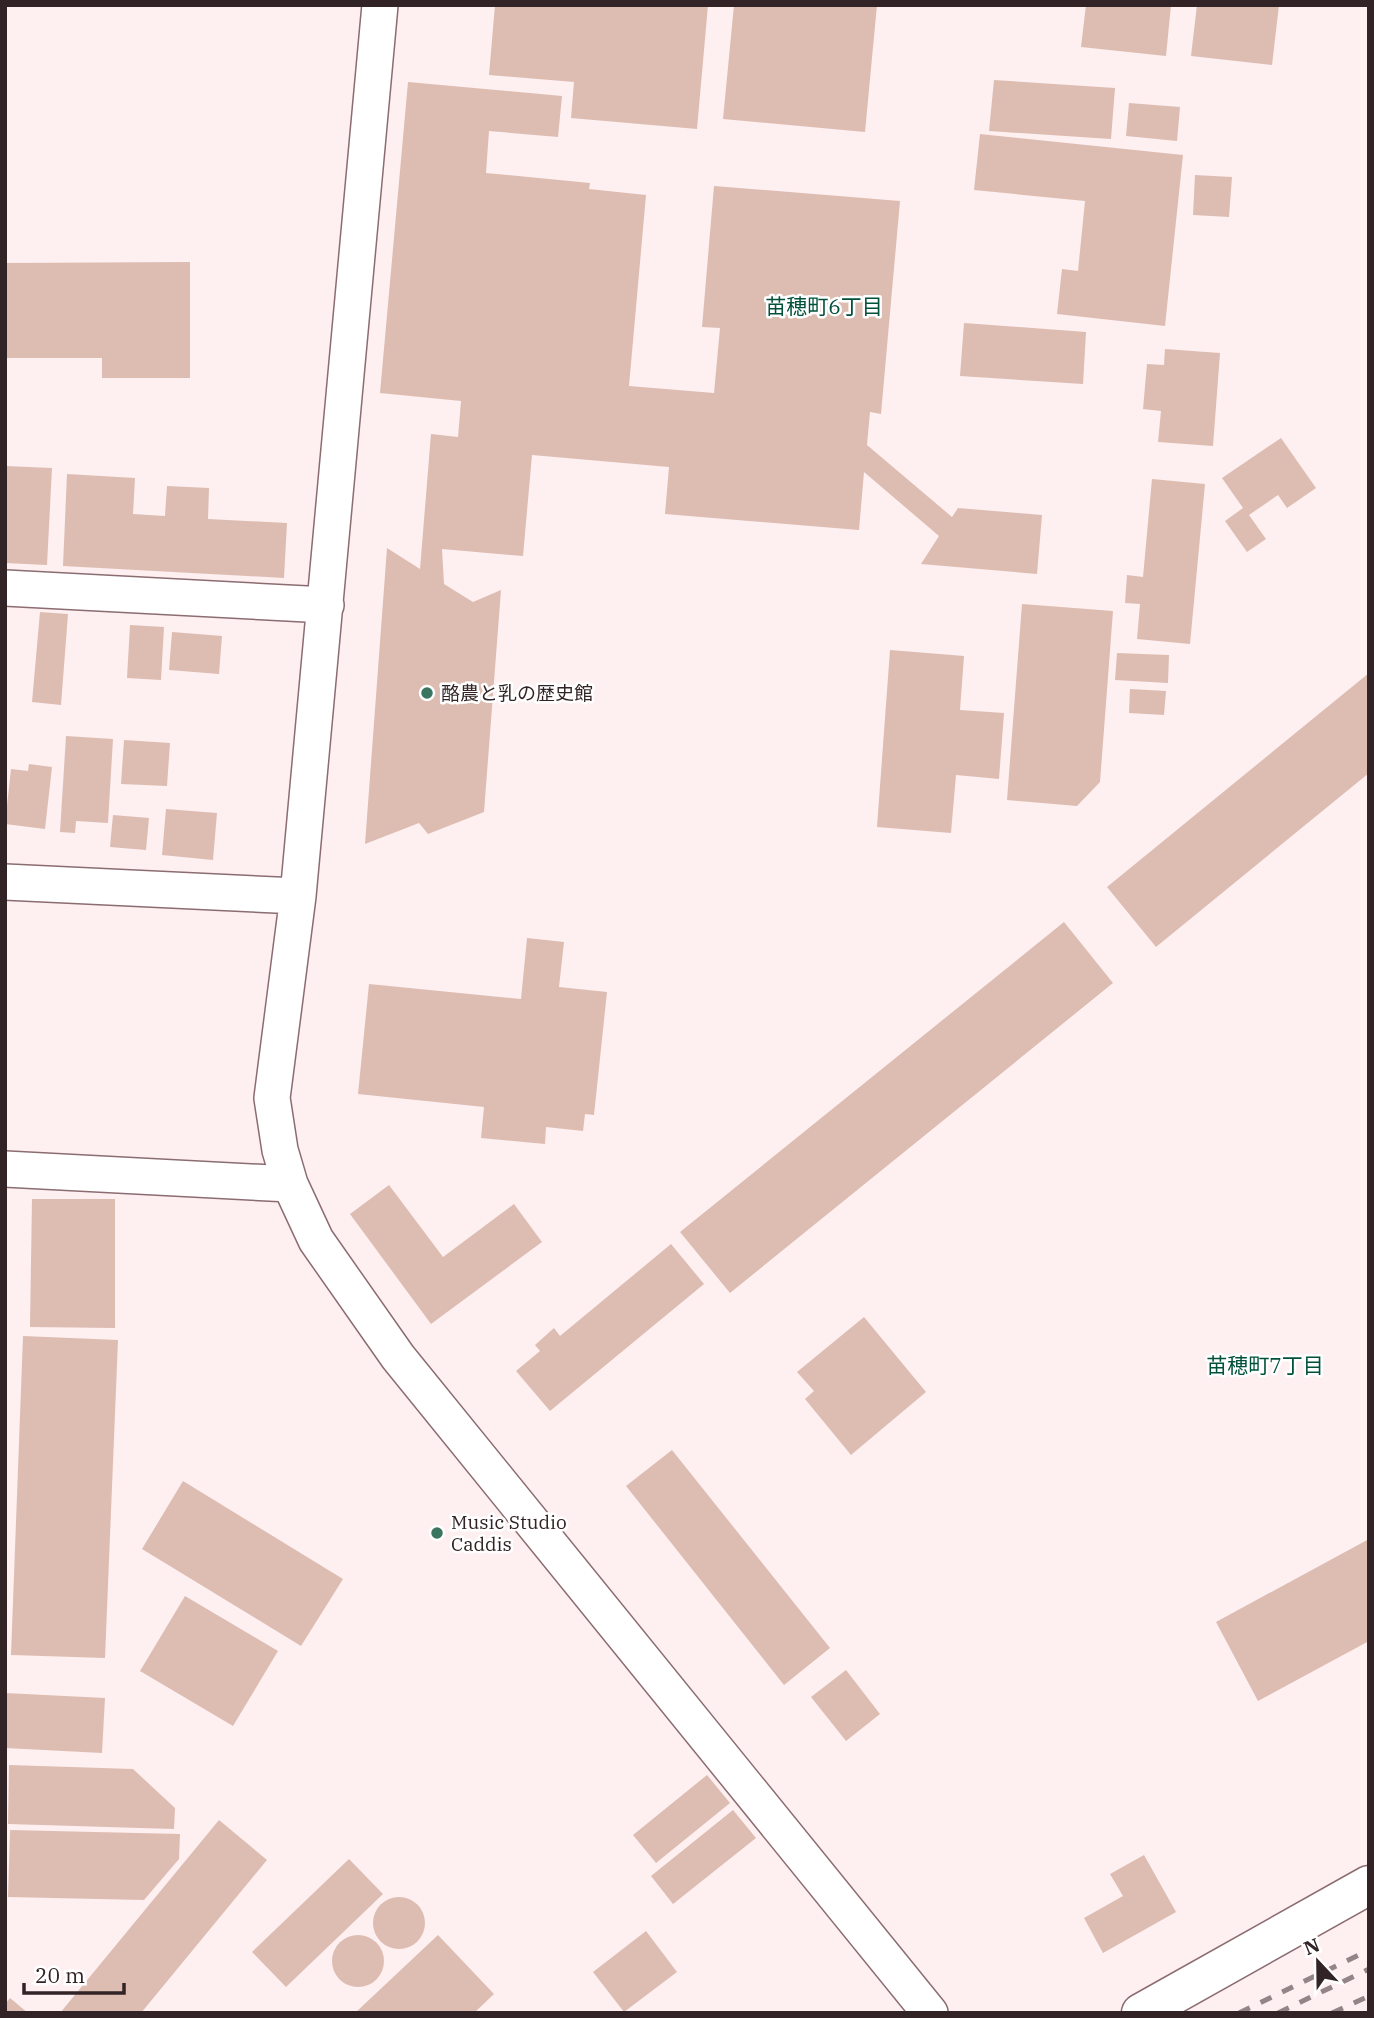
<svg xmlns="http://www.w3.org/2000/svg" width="1374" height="2018" viewBox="0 0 1374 2018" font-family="'IBM Plex Serif','Noto Sans JP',serif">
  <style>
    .building { fill: #ddbdb2 }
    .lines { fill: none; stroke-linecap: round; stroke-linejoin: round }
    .minor-casing { stroke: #8b6c71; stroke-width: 38 }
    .tertiary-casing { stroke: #8b6c71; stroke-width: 41 }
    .minor { stroke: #fff; stroke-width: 35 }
    .tertiary { stroke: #fff; stroke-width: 38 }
    .rail { stroke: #938587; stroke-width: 5; stroke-dasharray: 12 12; stroke-linecap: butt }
    .poi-dot { fill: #3b755f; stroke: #fff; stroke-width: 2.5 }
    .labels { text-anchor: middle; stroke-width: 5; stroke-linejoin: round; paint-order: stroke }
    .poi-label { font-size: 19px; fill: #322426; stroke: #fff; text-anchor: start }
    .neighbourhood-label { font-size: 21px; fill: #00503a; stroke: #fff }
  </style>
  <rect width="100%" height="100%" fill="#feeff1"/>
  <path class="building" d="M495 5H708L697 129 571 118 574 82 489 75Z
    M734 5H877L865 132 723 119Z
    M1086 5H1171L1166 56 1081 47Z
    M1197 5H1279L1272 65 1191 56Z
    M994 80 1115 88 1111 139 989 131Z
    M408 82 562 96 558 137 489 131 486 173 590 183 589 189 646 195 629 386 714 393 720 328 702 327 714 186 900 201 881 414 870 412 867 445 952 517 958 508 1042 515 1037 574 921 564 939 536 864 472 859 530 665 514 669 467 532 455 523 556 442 549 444 584 473 602 501 590 484 812 428 834 419 823 365 844 387 548 420 569 431 434 458 437 461 401 380 393Z
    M1129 103 1180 107 1177 141 1126 136Z
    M980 134 1183 155 1165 326 1057 314 1062 269 1078 271 1085 201 974 190Z
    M1195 175 1232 177 1229 217 1193 215Z
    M190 262V378H102V358H5V263Z
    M964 323 1086 332 1083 384 960 376Z
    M1165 349 1220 353 1213 446 1158 442 1161 411 1143 409 1147 364 1164 365Z
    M1281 438 1316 488 1287 508 1278 495 1249 515 1266 539 1247 552 1225 521 1243 508 1222 478Z
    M5 466 52 468 47 565 5 563Z
    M67 474 135 478 133 514 165 516 167 486 209 488 208 519 287 523 284 578 63 566Z
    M1152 479 1205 484 1190 644 1137 639 1140 604 1125 603 1127 575 1143 577Z
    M1022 604 1113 611 1100 782 1077 806 1007 800Z
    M40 612 68 614 61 705 32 702Z
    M130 625 164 627 161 680 127 678Z
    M172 632 222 636 219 674 169 670Z
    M890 650 964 656 960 710 1004 713 999 779 956 775 951 833 877 827Z
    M1117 653 1169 655 1168 683 1115 680Z
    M1369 673V773L1156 947 1107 887Z
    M1130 689 1166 691 1164 715 1129 713Z
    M66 736 113 739 108 823 76 821 75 833 60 832Z
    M124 740 170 743 167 786 121 784Z
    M29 764 52 767 45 829 5 824 11 769 28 771Z
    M166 809 217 813 213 860 162 855Z
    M113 815 149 818 146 850 110 847Z
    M1064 922 1113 983 730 1293 680 1232Z
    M527 938 564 942 559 987 607 992 594 1115 585 1114 583 1131 546 1127 545 1144 481 1138 484 1107 358 1094 369 984 521 999Z
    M389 1185 443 1257 514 1204 542 1242 431 1324 350 1214Z
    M32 1199H115V1328L30 1327Z
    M671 1244 704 1284 550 1411 516 1371 540 1351 535 1345 554 1328 560 1336Z
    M864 1317 926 1392 851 1455 805 1399 814 1391 797 1372Z
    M23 1336 118 1340 105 1658 11 1655Z
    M672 1450 830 1648 784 1685 626 1486Z
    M183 1481 343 1579 301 1646 142 1549Z
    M1369 1539V1641L1258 1701 1216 1622Z
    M185 1596 278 1651 233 1726 140 1671Z
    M846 1670 880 1714 846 1741 811 1697Z
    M5 1693 105 1698 102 1753 5 1748Z
    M9 1765 133 1769 175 1808 174 1829 8 1824Z
    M707 1775 730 1803 656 1863 633 1835Z
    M733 1810 756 1838 673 1904 651 1876Z
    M219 1820 267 1860 141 2013H60Z
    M10 1830 180 1834 179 1859 144 1900 8 1897Z
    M1144 1855 1176 1912 1103 1953 1084 1918 1123 1896 1110 1874Z
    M349 1859 383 1894 286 1987 252 1952Z
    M373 1923a26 26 0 1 1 52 0a26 26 0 1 1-52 0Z
    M646 1931 677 1972 624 2012 593 1972Z
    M332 1961a26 26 0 1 1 52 0a26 26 0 1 1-52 0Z
    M438 1935 494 1994 474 2013H355Z
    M10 1998 28 2013H5V2004Z"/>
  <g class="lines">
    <g class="minor-casing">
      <path id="minor" d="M380 5 298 896 272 1098 280 1150 290 1184 316 1240 398 1357 930 2013
        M5 588 326 605
        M5 882 298 896
        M5 1169 290 1184"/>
    </g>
    <g class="tertiary-casing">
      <path id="tertiary" d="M1141 2013 1369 1885"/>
    </g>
    <use href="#minor" class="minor"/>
    <use href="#tertiary" class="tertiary"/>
    <path class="rail" d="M1239 2013 1369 1950
      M1278 2013 1369 1969
      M1332 2013 1369 1996"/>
  </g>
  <g class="poi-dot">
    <circle cx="427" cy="693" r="7"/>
    <circle cx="437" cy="1533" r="7"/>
  </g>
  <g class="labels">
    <g class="poi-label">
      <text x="441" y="700">酪農と乳の歴史館</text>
      <text x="451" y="1529">Music Studio<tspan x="451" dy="22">Caddis</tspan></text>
    </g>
    <g class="neighbourhood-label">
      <text x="824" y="314">苗穂町6丁目</text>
      <text x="1265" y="1373">苗穂町7丁目</text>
    </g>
  </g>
  <rect width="1374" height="2018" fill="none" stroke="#322426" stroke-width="14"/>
  <g transform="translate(1318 1962) rotate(338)" stroke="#ffffff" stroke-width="5" paint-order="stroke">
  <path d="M0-5L12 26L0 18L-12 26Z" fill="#322426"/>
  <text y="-10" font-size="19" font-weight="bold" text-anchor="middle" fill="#322426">N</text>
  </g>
  <path d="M24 1983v10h100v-10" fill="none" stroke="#322426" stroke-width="3.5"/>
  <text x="35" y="1983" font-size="21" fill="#322426" stroke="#ffffff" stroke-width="5" paint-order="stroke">20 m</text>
</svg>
